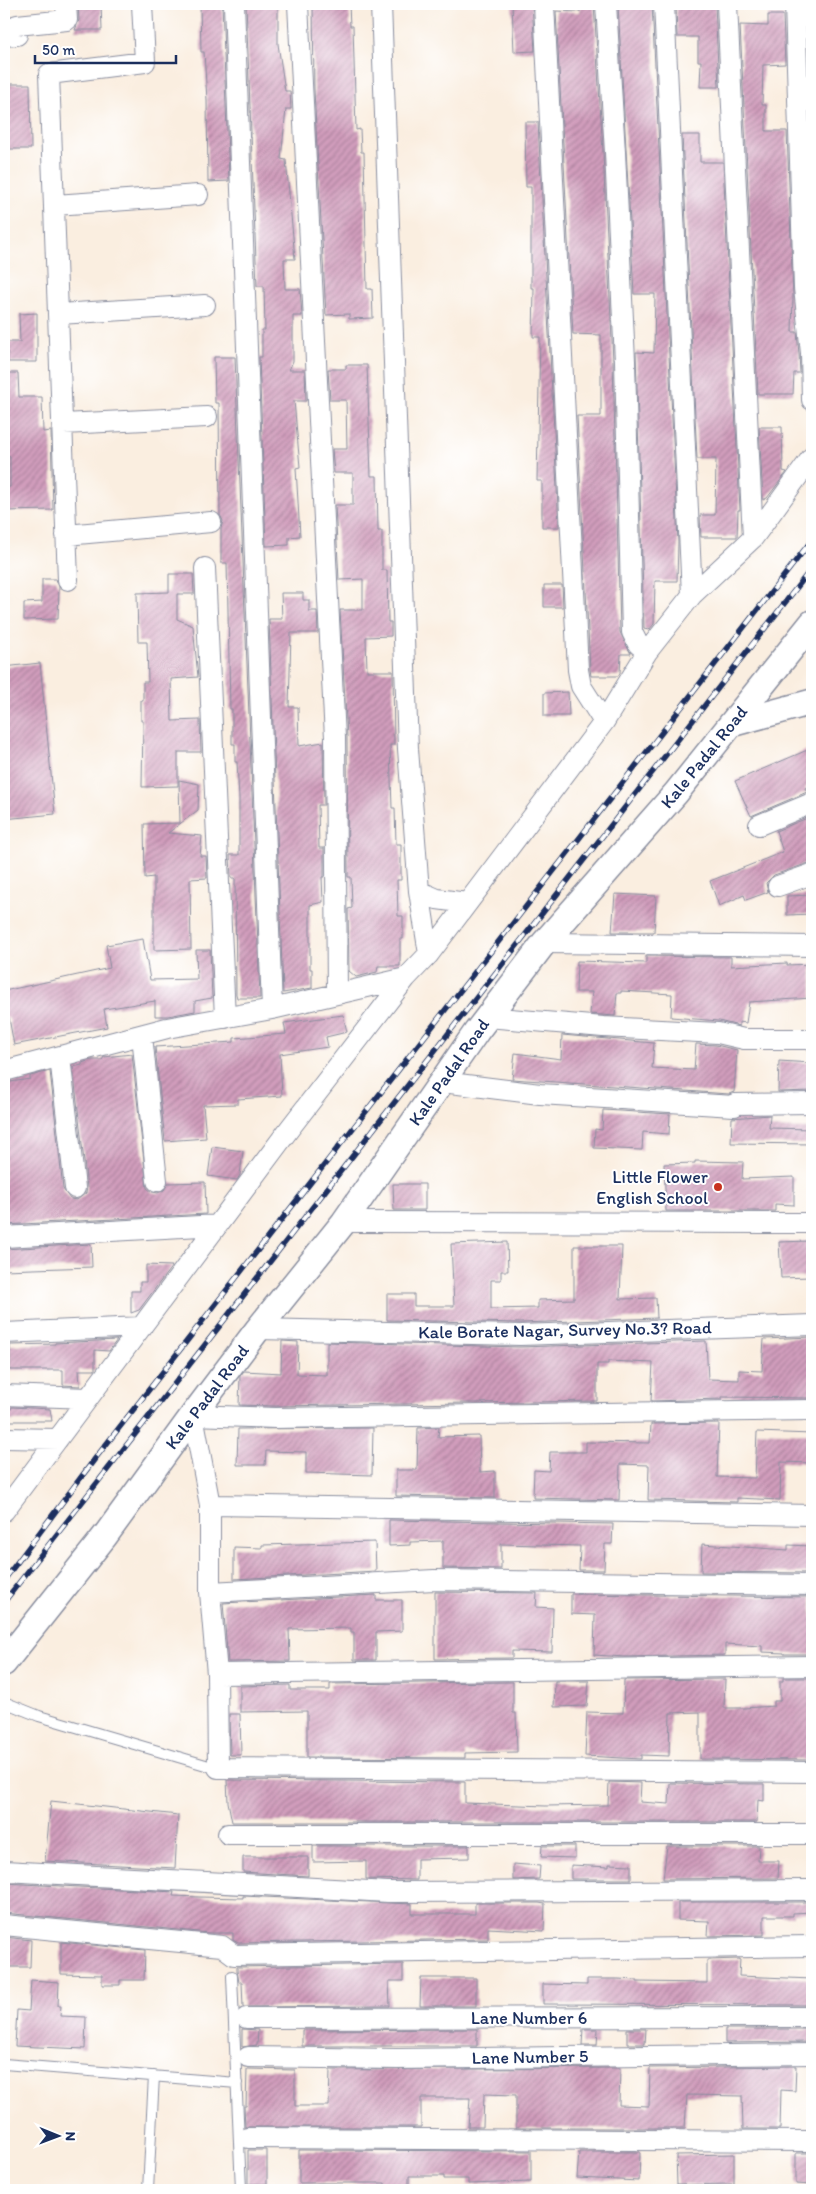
<svg xmlns="http://www.w3.org/2000/svg" width="816" height="2194" viewBox="0 0 816 2194" font-family="Itim,sans-serif">
  <style>
    .building { fill: url(#building-hatch) }
    .lines { fill: none; stroke-linecap: round; stroke-linejoin: round }
    .service-casing { stroke: #8a8e9f; stroke-width: 12 }
    .minor-casing { stroke: #8a8e9f; stroke-width: 22 }
    .tertiary-casing { stroke: #8a8e9f; stroke-width: 28 }
    .service { stroke: #fff; stroke-width: 10 }
    .minor { stroke: #fff; stroke-width: 20 }
    .tertiary { stroke: #fff; stroke-width: 25 }
    .rail-casing { stroke: #1b2f5e; stroke-width: 5.5 }
    .rail { stroke: #fff; stroke-width: 4; stroke-dasharray: 11; stroke-linecap: butt }
    .poi-dot { fill: #c8321e; stroke: #fff; stroke-width: 2 }
    .labels { text-anchor: middle; stroke-width: 4; stroke-linejoin: round; paint-order: stroke }
    .street-label { font-size: 18px; fill: #1b2f5e; stroke: #fff }
    .poi-label { font-size: 18px; fill: #1b2f5e; stroke: #fff; text-anchor: end }
  </style>
  <defs>
    <pattern id="building-hatch" width="6" height="6" patternUnits="userSpaceOnUse" patternTransform="scale(1.25)"><rect width="6" height="6" fill="#d19dbc"/><path d="M-1 1l2-2M0 6l6-6M5 7l2-2" fill="none" stroke="#a9809c"/></pattern>
  </defs>
  <rect width="100%" height="100%" fill="#fff"/>
  <filter id="ink" filterUnits="userSpaceOnUse"><feTurbulence type="fractalNoise" baseFrequency=".02" numOctaves="2"/><feDisplacementMap in="SourceGraphic" scale="10" xChannelSelector="R" yChannelSelector="G"/><feConvolveMatrix kernelMatrix="1 2 1 2 8 2 1 2 1" color-interpolation-filters="sRGB"/></filter>
  <filter id="wash" filterUnits="userSpaceOnUse"><feTurbulence type="fractalNoise" baseFrequency=".0096" numOctaves="4" result="noise"/><feDisplacementMap in="SourceGraphic" scale="20" xChannelSelector="R" yChannelSelector="G"/><feGaussianBlur stdDeviation="1.12" result="paint"/><feColorMatrix in="noise" values="0 0 0 0 0 0 0 0 0 0 0 0 0 0 0 0 0 1.4 0 .05"/><feComposite in="paint" operator="in"/></filter>
  <g filter="url(#wash)">
    <rect width="100%" height="100%" fill="#faeee0"/>
    <g id="blocks">
      <path class="building" d="M78 4H101L102 30H75L79 20Z
        M200 4H222L229 181 208 182 207 100 204 52H201Z
        M246 4H278V44L285 91H290L291 109H286L281 159 286 160 295 259H284L285 289H300L302 316H293V361L289 370H305L306 401H294L300 467 296 468 300 536 289 537V545L266 546 259 357H262V330H265L264 286H257Z
        M313 4H349L350 26H353L356 130 360 129 361 152H364L367 289H372L373 318 349 319V314L326 315 314 90Z
        M512 4H532L535 51 514 52Z
        M580 4H594L603 153 613 361 620 632 631 654H621L620 673 618 676H591L590 669 577 416H601V335L573 334 556 11 580 12Z
        M618 4H652L678 542 677 581H655L654 624 649 630 644 629 636 352 654 353 655 294H634Z
        M676 4 715 5 719 87H700L701 61H698V37H677Z
        M768 15H783L785 64 763 65 762 105H766V131H787L793 296 792 332H797L799 354 800 373H794L793 394H758L740 25 768 26Z
        M807 15H812V63H809Z
        M7 84H30L31 149H4V117H8Z
        M525 122H538L559 527H542V481H537L540 337H533L534 288H531V187H526Z
        M682 135H700V162H723L740 510H738L737 537H701L700 515H715L716 459H697Z
        M37 313V362H8L7 342H20L19 314Z
        M214 357H235L260 998H237L236 994 235 878H231L230 855H239V798L237 762H235V744H232V709H230L227 563H221V528L223 521 220 515 219 403H215Z
        M346 365H367L371 476H377L378 531H382V570H387L388 622H391V636L366 637 367 671H393L394 745H390L391 779 392 808H395L396 844H401V880H397L398 916H403V939H400V966H378L377 972 356 977 349 971 348 909 352 908 351 877H348L347 737 340 610H363V579L339 580 335 505H353V473H334L332 449H347L346 400H330L328 369H346Z
        M4 373H18L19 397H42L43 432 51 431 53 510 4 511V487H10V456L4 457Z
        M759 427H782L783 471 787 472 767 498 763 500Z
        M169 574H193L194 594H177V619L193 626 198 677 171 679 172 721 200 720 201 752H178V786L142 787 143 721H141V700H143V682H148L147 642H138L137 593 169 592Z
        M42 579H56L59 587 58 619 24 620V603L42 602Z
        M544 585H562L563 607H544Z
        M281 593H303V600H309V611H317L318 633H291L289 707H298L299 746 323 742 324 805H318L319 848H324V877H322L323 902 310 905V969H312V988L283 993 269 619H282Z
        M40 663 55 814 4 819V667Z
        M568 692 569 716H544V693Z
        M812 748V785L805 788 807 792 751 816 735 781Z
        M179 780 199 784 198 810 168 833 202 836 200 856H206L207 878 190 879 191 949 154 950V877L145 878 144 824 180 823Z
        M812 816V862L774 875 766 883 768 892 746 900 744 895 719 906 710 881 783 852 776 831Z
        M615 894 656 896 654 932H612Z
        M812 895V914L787 915V896Z
        M143 939 150 980 197 979 196 950H210L212 998 195 1001V1011L168 1016H155V1001L104 1009 107 1027 14 1045 9 1018 4 1019V991L110 968 106 945Z
        M646 956 731 957V966L787 963V965L812 964V998L749 1002 746 1023 739 1022V1026L719 1021 671 1017 672 994 621 991V993H617L615 1016 590 1014 592 992H576L577 961 646 963Z
        M343 1015 347 1032 326 1037 328 1047 280 1054 282 1096 238 1099V1104L203 1105 206 1138 165 1141 155 1047 234 1042V1038L286 1034 284 1023Z
        M562 1035 654 1043 652 1068 694 1070 696 1044 716 1045 737 1050 734 1092 729 1094 512 1079 515 1053 561 1059Z
        M132 1054 147 1188 152 1192 158 1193 164 1190 168 1183 205 1182 206 1214 4 1225V1083L30 1079V1076L50 1071 63 1189 70 1199 77 1200 86 1193 87 1187 73 1067 82 1065V1063L91 1060H102L104 1057Z
        M779 1061 812 1063V1091L778 1092Z
        M603 1110 670 1114 669 1134 643 1132 642 1150 594 1148 595 1129 602 1130Z
        M770 1115 769 1128 812 1129V1144L731 1143 732 1118Z
        M212 1147 243 1151 240 1175 237 1180 208 1176Z
        M695 1161 743 1162 742 1179 794 1177V1205L775 1204V1211H666L664 1164 695 1163Z
        M393 1184H425V1210H394Z
        M809 1241 810 1277 781 1278 779 1242Z
        M507 1242 508 1271H501V1280H491V1309L538 1308V1300L574 1299V1246H622L620 1299 656 1298 657 1318 520 1323 387 1320V1294H414V1306H454L451 1244Z
        M91 1244 92 1267 4 1270V1249Z
        M146 1265 172 1266 139 1310 131 1313V1291H140V1282H146Z
        M812 1337V1398L722 1397V1399L651 1401 653 1363 608 1361V1364H597V1401L275 1406 239 1405 240 1376 244 1371 281 1373 282 1341 298 1342 297 1374 327 1375V1342L520 1347 706 1341 708 1379 739 1380V1370L762 1371 764 1339Z
        M117 1340 109 1351 95 1350V1370H79L80 1386 63 1385V1370H10V1345L55 1344V1343Z
        M12 1407 50 1409 52 1421H5Z
        M719 1423 717 1477 755 1478 757 1432 812 1434V1463L781 1462 780 1500 737 1498V1502L648 1500 649 1465 620 1464 619 1500 533 1498 534 1470 549 1471 550 1452H586V1442L650 1443 651 1424Z
        M439 1427 438 1437 479 1436 480 1472 495 1471V1498L396 1496V1470H417L418 1428Z
        M373 1428 372 1475 306 1473V1452L266 1451 265 1465H237L238 1429Z
        M389 1520 613 1524 612 1544H605L604 1570H579L580 1546 501 1544V1569L443 1568V1541L410 1542V1545L389 1546Z
        M375 1542 376 1571 234 1579V1547L262 1548V1545Z
        M702 1544 788 1550V1545L812 1546V1573L701 1572Z
        M435 1592 537 1593 536 1607 553 1608 552 1652 512 1651V1658L435 1659Z
        M571 1594 812 1597V1654H784V1653L762 1652V1646L725 1644V1655L625 1657 594 1655 595 1615 571 1614Z
        M376 1595V1600H402V1631L376 1632V1660H354V1632H351V1628L289 1629 290 1661 228 1662 223 1603Z
        M783 1678H812V1760L700 1759V1712L670 1713 669 1756 641 1755V1759L585 1756 587 1712 623 1713 624 1680 725 1679 724 1708H744L774 1706V1701H780V1681H783Z
        M555 1681H589L587 1706 554 1707Z
        M513 1682V1713H516L517 1752 465 1753V1758L307 1757V1711L240 1712V1686L290 1685V1690H330V1684Z
        M229 1714H240L241 1755H230Z
        M227 1780 465 1782V1803L546 1806 608 1805 609 1782 641 1783 640 1802 669 1804 670 1783 764 1784V1801L758 1800 757 1822H232L228 1802Z
        M51 1801 178 1815 175 1868 45 1861Z
        M313 1846H469V1858L417 1859V1880L366 1879V1861L313 1862Z
        M542 1846H575V1858L541 1857Z
        M667 1846H759L758 1861H779L778 1878 663 1879Z
        M243 1857H308V1876L243 1872Z
        M513 1864 540 1866 539 1879 513 1880Z
        M609 1864 631 1865V1879H571V1865L609 1867Z
        M4 1883 174 1892 173 1896 199 1897 243 1898V1896L412 1904V1914H475V1903H539L545 1904 544 1931 488 1928V1939L238 1943 233 1940V1933H209L4 1913Z
        M678 1902H812V1912L793 1913V1916H764V1935L708 1936 709 1921 678 1920Z
        M4 1937 31 1940 30 1967H4Z
        M61 1942 145 1950 144 1980H120V1985H102V1975L61 1974Z
        M740 1959 739 1976 812 1979V2005L543 2004V1984L587 1985V1979H618L637 1980V1982L707 1983V1960Z
        M403 1964V1981H389L390 2006 243 2007 242 1982H239L237 1971V1967Z
        M421 1978H476V2006H420Z
        M31 1980 59 1982 58 2006H61L60 2016 86 2017 85 2049 15 2046 17 2010 29 2011Z
        M242 2029 258 2030 257 2045 242 2047Z
        M477 2029V2046H302V2030Z
        M583 2029H598L597 2045H582Z
        M627 2029H646L645 2044H627Z
        M725 2029H812V2042L725 2043Z
        M796 2066 795 2091 781 2090 780 2129H743L742 2096 687 2095 685 2128H516V2095L484 2094 483 2127H468L470 2098H421V2127H245L244 2106H246L247 2069 295 2070V2106H329L330 2070 620 2068 619 2105 649 2106 650 2068Z
        M248 2150H267V2184H248Z
        M299 2150 531 2151V2182L468 2184V2179H444V2176H409V2187H385V2183H299Z
        M579 2152H640L639 2181 577 2178Z
        M796 2153H812V2185L796 2184Z
        M734 2154V2184L677 2185 676 2155Z"/>
    </g>
  </g>
  <g filter="url(#ink)">
    <use href="#blocks" fill-opacity="0" stroke="#8a8e9f" stroke-width="1"/>
    <g class="lines">
      <g class="service-casing">
        <path id="service" d="M4 1702 39 1716 209 1766
          M232 1976 241 2190
          M4 2064 237 2083
          M148 2190 154 2076"/>
      </g>
      <g class="minor-casing">
        <path id="minor" d="M234 4 272 1009
          M298 4 335 738 337 993
          M381 4 408 749 419 891 429 954
          M544 4 578 670 581 686 604 722
          M606 4 615 152 625 361 632 632 638 644 647 652 692 595
          M664 4 692 595 753 538
          M727 4 753 538 812 457
          M795 4 804 288 812 287
          M4 36 17 35V25L67 20 66 4
          M55 205 198 195
          M804 288 811 353 812 400
          M59 314 205 305
          M63 424 207 417
          M66 535 211 522
          M205 568 225 1018
          M68 580 49 74 145 62 142 4
          M759 825 812 803
          M778 886 812 874
          M419 891 437 899 467 903
          M544 943 812 946
          M487 1017 603 1027 718 1033 744 1039H812
          M142 1035 157 1181
          M60 1057 75 1188
          M4 1071 167 1028 272 1009 406 978
          M442 1082 540 1094 734 1106 735 1104 812 1103
          M344 1222 812 1223
          M4 1237 218 1225
          M258 1329 520 1335 812 1325
          M4 1333 142 1327
          M4 1395 88 1398
          M812 1410 275 1418 193 1415 210 1505V1592L217 1674 218 1768 812 1772
          M4 1438 58 1439
          M210 1505 812 1515
          M4 1511 290 1128 406 978 429 954 604 722 647 652
          M210 1592 434 1580 812 1585
          M217 1674 812 1666
          M228 1834H812
          M4 1871 388 1892 812 1890
          M4 1925 222 1946 234 1955 812 1946
          M246 2018 812 2017
          M248 2057 397 2059 812 2054
          M248 2138 812 2141"/>
      </g>
      <g class="tertiary-casing">
        <path id="tertiary" d="M731 724 812 702
          M4 1663 105 1536 193 1415 258 1329 344 1222 477 1031 544 943 676 793 812 623"/>
      </g>
      <use href="#service" class="service"/>
      <use href="#minor" class="minor"/>
      <use href="#tertiary" class="tertiary"/>
      <g class="rail-casing">
        <path id="rail" d="M4 1580 94 1460 812 540
          M4 1602 812 568"/>
      </g>
      <use href="#rail" class="rail"/>
    </g>
  </g>
  <circle class="poi-dot" cx="718" cy="1187" r="5"/>
  <g class="labels">
    <g class="street-label">
      <text transform="translate(704 757) rotate(-51)" y="6">Kale Padal Road</text>
      <text transform="translate(449 1072) rotate(-55)" y="6">Kale Padal Road</text>
      <text transform="translate(565 1330) rotate(-1)" y="6">Kale Borate Nagar, Survey No.3? Road</text>
      <text transform="translate(207 1397) rotate(-53)" y="6">Kale Padal Road</text>
      <text x="529" y="2024">Lane Number 6</text>
      <text transform="translate(530 2057) rotate(-1)" y="6">Lane Number 5</text>
    </g>
    <g class="poi-label">
      <text x="708" y="1183">Little Flower<tspan x="708" dy="21">English School</tspan></text>
    </g>
  </g>
  <rect width="816" height="2194" fill="none" stroke="#fff" stroke-width="20"/>
  <g transform="translate(58 2136) rotate(91)" stroke="#ffffff" stroke-width="4" paint-order="stroke">
  <path d="M0-4L9 19L0 12L-9 19Z" fill="#1b2f5e"/>
  <text y="-8" font-size="14" font-weight="bold" text-anchor="middle" fill="#1b2f5e">N</text>
  </g>
  <path d="M35 55v8h141v-8" fill="none" stroke="#1b2f5e" stroke-width="2.5"/>
  <text x="42" y="55" font-size="15" fill="#1b2f5e" stroke="#ffffff" stroke-width="4" paint-order="stroke">50 m</text>
</svg>
